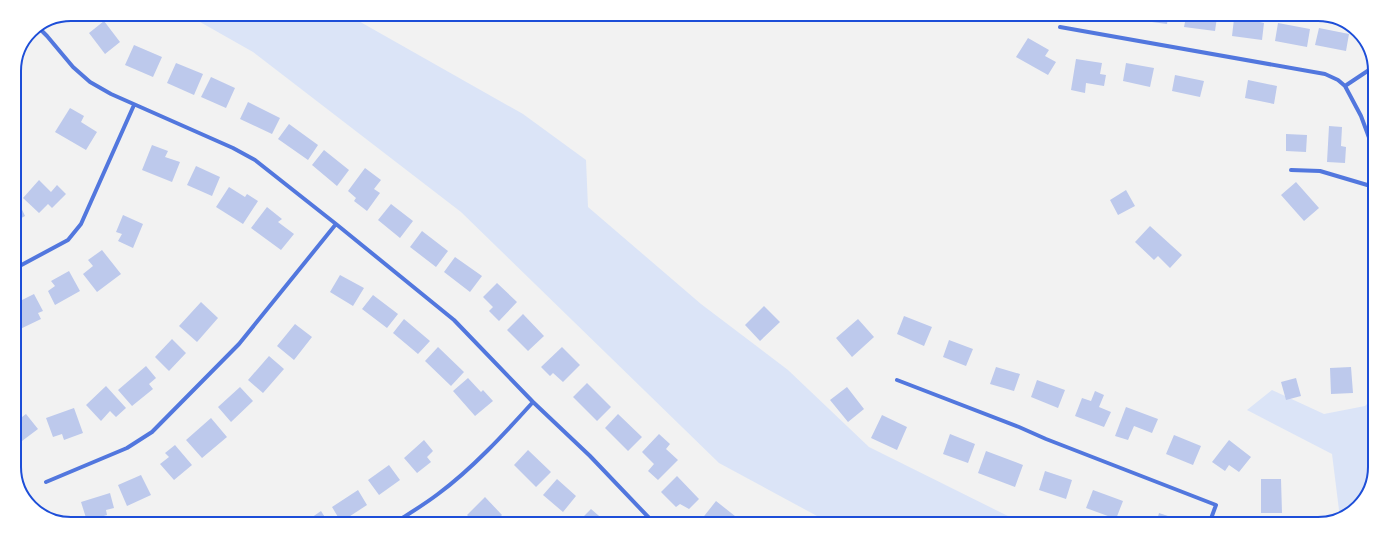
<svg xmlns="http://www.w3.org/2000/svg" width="1389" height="538" viewBox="0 0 1389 538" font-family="'DejaVu Sans',sans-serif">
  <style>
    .green { fill: #dbe4f7 }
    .building { fill: #bdc9ec }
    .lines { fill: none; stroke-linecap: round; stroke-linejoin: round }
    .minor { stroke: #5277de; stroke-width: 4 }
    .rim { fill: none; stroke: #1d4ed8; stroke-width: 2 }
  </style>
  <rect width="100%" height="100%" fill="#f2f2f2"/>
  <path class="green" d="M186 14 348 15 523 114 586 160 588 207 701 304 788 370 869 447 1022 523H830L719 463 461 212 253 52Z
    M1272 390 1324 414 1365 406 1373 398 1372 486 1350 514 1340 518 1332 454 1247 410Z"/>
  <path class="building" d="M1138 17H1168L1167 24 1137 20Z
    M1186 17H1217L1215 31 1184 27Z
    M1245 17H1255V21L1264 23 1262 40 1232 36 1234 19 1244 21Z
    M104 21 120 42 105 54 89 33Z
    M1278 23 1310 29 1307 47 1275 41Z
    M1319 28 1349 34 1346 51 1315 45Z
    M1028 38 1049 50 1045 56 1056 62 1048 75 1016 57Z
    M134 45 162 57 153 77 125 65Z
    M19 56 23 61 14 68V67Z
    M1076 59 1102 63 1100 74 1106 75 1104 86 1086 83 1085 93 1071 90Z
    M176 63 203 74 194 95 167 83Z
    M1126 63 1154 68 1150 87 1123 81Z
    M1175 75 1204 81 1200 97 1172 91Z
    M211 77 235 88 226 108 201 97Z
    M1248 80 1277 86 1274 104 1245 98Z
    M248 102 280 118 272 134 240 119Z
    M70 108 84 116 81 122 97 132 86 150 55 132Z
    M289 124 318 145 308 160 278 139Z
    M1329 126 1342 127 1341 146 1346 147 1345 163 1327 162Z
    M1286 134 1307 135 1306 152 1286 151Z
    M152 145 168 151 165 157 180 162 172 182 142 170Z
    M324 150 349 170 337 186 312 165Z
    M196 166 220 177 212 196 187 185Z
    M365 168 381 180 374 189 380 193 367 211 354 201 356 198 348 191Z
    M39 180 51 192 57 185 66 194 52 208 48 204 39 213 23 198Z
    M1296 182 1319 208 1304 221 1281 195Z
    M229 187 245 197 247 194 258 201 243 224 216 207Z
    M1126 190 1135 206 1118 215 1110 200Z
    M18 201 25 216 14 222V203Z
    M391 204 413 221 400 238 378 220Z
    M267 207 282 219 278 222 294 234 281 250 251 228Z
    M123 215 143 224 133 248 118 241 122 234 116 232Z
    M1150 226 1182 255 1170 268 1158 256 1154 260 1135 242Z
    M422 231 448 251 436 267 410 247Z
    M102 250 121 274 97 292 83 274 93 266 88 260Z
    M455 257 482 276 470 292 444 272Z
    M69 271 80 291 55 305 48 291 55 286 51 281Z
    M340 275 364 288 353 306 330 292Z
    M497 283 517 302 499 321 489 311 493 307 483 297Z
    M34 294 43 311 38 313 41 319 16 331 14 328V304Z
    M373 295 398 314 387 328 362 309Z
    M201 302 218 318 197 342 179 326Z
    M764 306 780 322 760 341 745 325Z
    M523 314 544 336 528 351 507 330Z
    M904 316 932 327 924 346 897 334Z
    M404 319 430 341 418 354 393 333Z
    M858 319 874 337 852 357 836 338Z
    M295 324 312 337 294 360 277 346Z
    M172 339 186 353 169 371 155 357Z
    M949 340 973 349 966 366 943 357Z
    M438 347 464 372 451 386 425 361Z
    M562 347 580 365 563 382 553 373 550 376 541 367Z
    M269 356 284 369 263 393 248 380Z
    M146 366 156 378 149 384 153 389 132 406 118 390Z
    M996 367 1020 374 1014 391 990 384Z
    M1351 367 1353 393 1331 394 1330 368Z
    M468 378 481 392 483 390 493 401 475 416 453 391Z
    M1296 378 1301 396 1286 400 1281 382Z
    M1037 380 1065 390 1058 408 1031 397Z
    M587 383 611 407 597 421 573 397Z
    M106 386 126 408 116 417 110 411 101 421 86 405Z
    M240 387 253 401 231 422 218 407Z
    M847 387 864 409 848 422 830 400Z
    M1095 391 1104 395 1099 407 1111 412 1104 427 1075 416 1082 398 1091 401Z
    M1126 407 1158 419 1152 433 1134 426 1128 440 1115 436Z
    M74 408 83 433 64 440 62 434 53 437 46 418Z
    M26 414 38 429 14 447V423Z
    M618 414 642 437 628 451 605 428Z
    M882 415 907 427 897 450 871 438Z
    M211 418 227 437 202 458 186 440Z
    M659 434 670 444 666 449 678 460 658 480 648 471 654 464 642 452Z
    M950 434 975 444 968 463 943 454Z
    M1174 435 1201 446 1193 465 1166 454Z
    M424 440 433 451 427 457 431 462 417 473 404 458Z
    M1229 440 1251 457 1239 472 1229 465 1225 471 1212 462Z
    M175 445 192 465 174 480 160 464 169 457 165 453Z
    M528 450 551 472 536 487 514 465Z
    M986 451 1023 465 1015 487 978 473Z
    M389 465 400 480 379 495 368 480Z
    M1045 471 1072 480 1066 499 1039 490Z
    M141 475 151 495 127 506 118 485Z
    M677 476 699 499 689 509 680 504 676 507 661 492Z
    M557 479 576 496 563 512 543 495Z
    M1261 479H1281L1282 513H1261Z
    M358 490 367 505 341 522 332 507Z
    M1093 490 1123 501 1116 519 1086 508Z
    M110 493 114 508 106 510 107 515 87 521 81 502Z
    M485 497 502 515 495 522H474L467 515Z
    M716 501 740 520 738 523H704L701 520Z
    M591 509 606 522H578Z
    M321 511 328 522H305Z
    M1159 513 1177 519 1175 524H1156Z
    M70 517 71 521H56V520Z"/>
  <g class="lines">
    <path class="minor" d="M38 27 47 36 73 67 90 82 111 94 233 148 255 160 336 224 454 320 533 402 590 456 653 522
      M1060 27 1325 74 1338 80 1345 86 1361 116 1374 151
      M1345 86 1375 66
      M1291 170 1320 171 1374 187
      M14 269 68 240 81 224 134 105
      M897 380 1019 427 1046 439 1216 505 1209 524
      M46 482 127 448 152 432 239 344 336 224
      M396 522C410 513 425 504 438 494 472 469 505 433 533 402"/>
  </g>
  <path d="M0 0H1389V538H0ZM71 21H1318A50 50 0 0 1 1368 71V467A50 50 0 0 1 1318 517H71A50 50 0 0 1 21 467V71A50 50 0 0 1 71 21Z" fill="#fff" fill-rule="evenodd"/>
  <path class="rim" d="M71 21H1318A50 50 0 0 1 1368 71V467A50 50 0 0 1 1318 517H71A50 50 0 0 1 21 467V71A50 50 0 0 1 71 21Z"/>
</svg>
